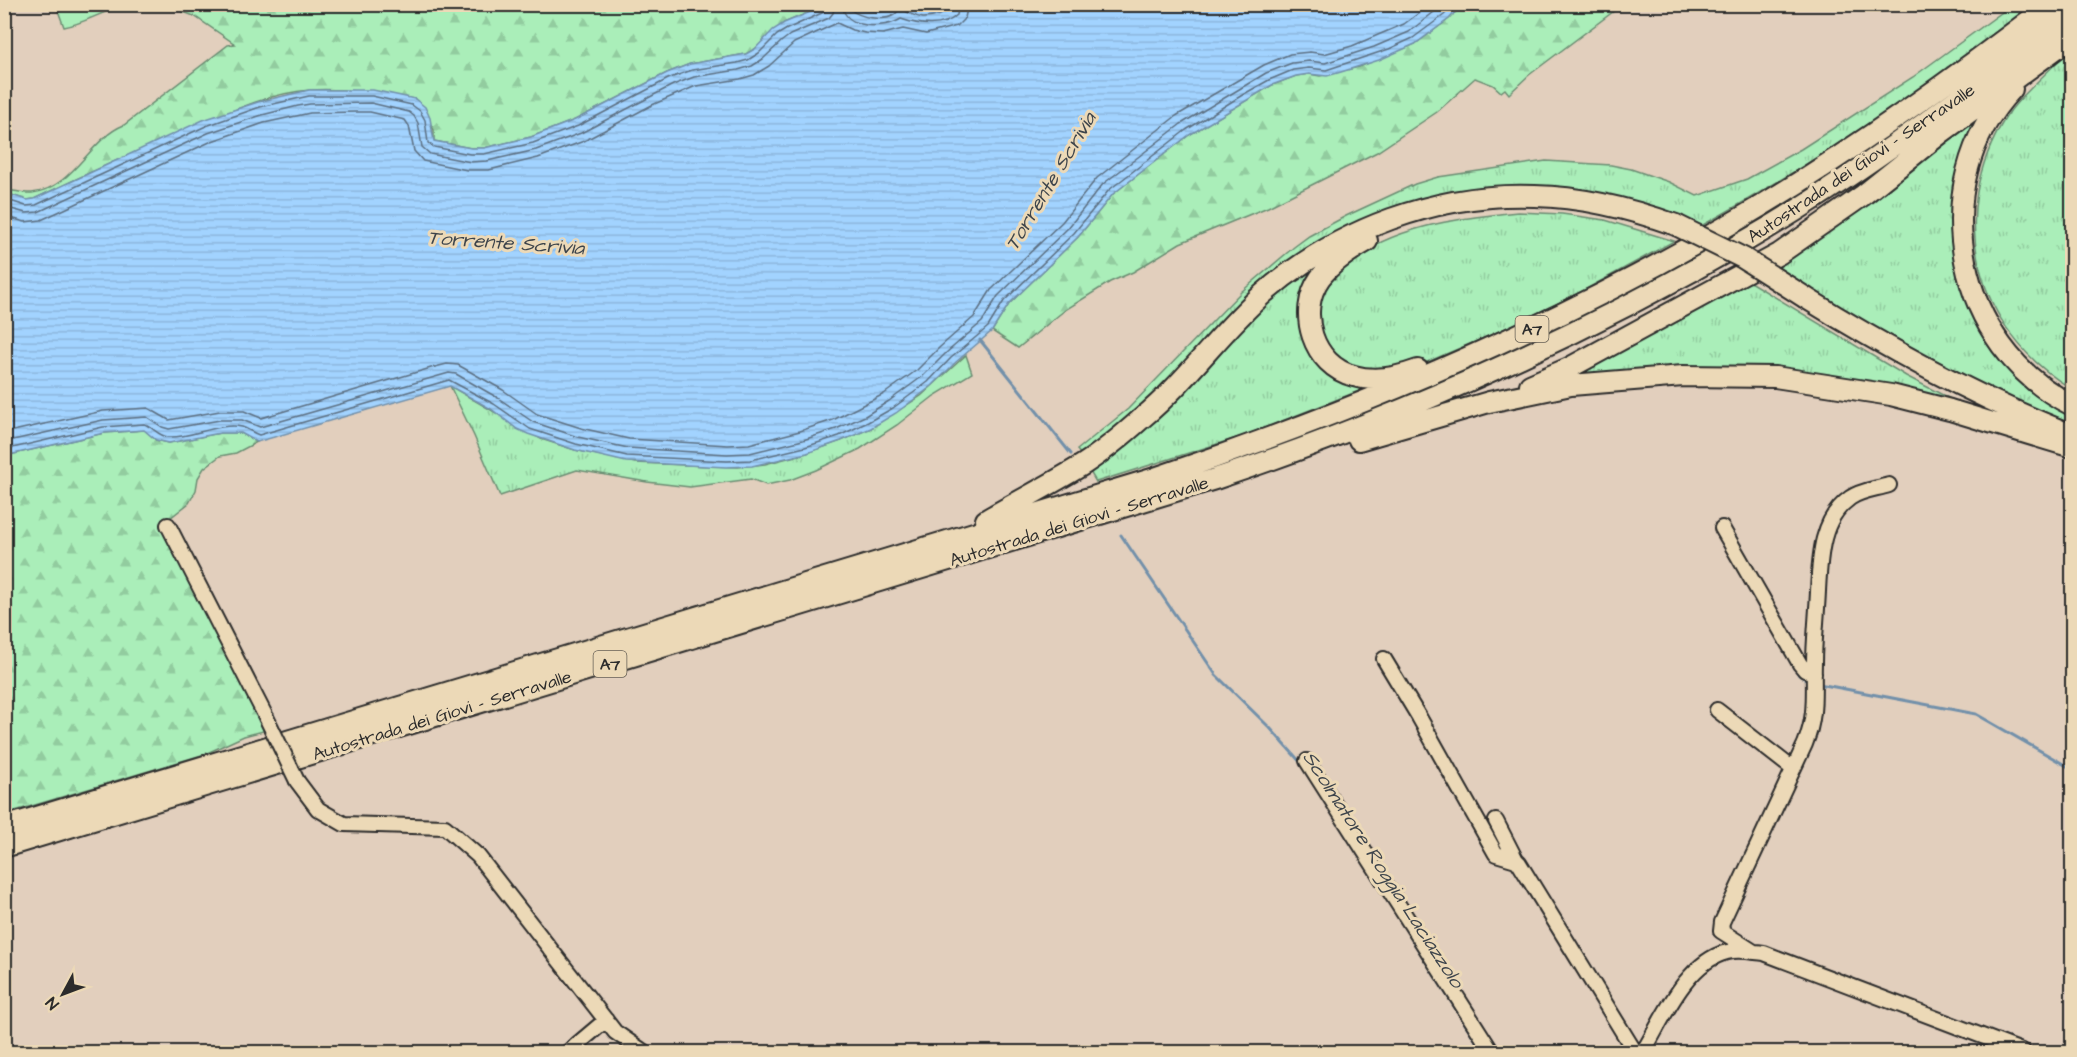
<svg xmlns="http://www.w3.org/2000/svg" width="2077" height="1057" viewBox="0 0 2077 1057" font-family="'Architects Daughter',sans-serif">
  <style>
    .grass { fill: url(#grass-tufts); stroke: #6a8c72; stroke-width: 1.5 }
    .forest { fill: url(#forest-firs); stroke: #6a8c72; stroke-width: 1.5 }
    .water { fill: url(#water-rules); stroke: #7290aa; stroke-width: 1.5 }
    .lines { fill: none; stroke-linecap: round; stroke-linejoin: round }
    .shore { stroke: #5b6e80; stroke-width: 1.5 }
    .stream { stroke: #7290aa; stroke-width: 3 }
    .minor-casing { stroke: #2b2b2b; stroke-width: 18 }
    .highway-casing { stroke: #2b2b2b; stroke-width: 24 }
    .minor { stroke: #ecd9b7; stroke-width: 14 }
    .highway { stroke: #ecd9b7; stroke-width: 20 }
    .minor-bridge-casing { stroke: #2b2b2b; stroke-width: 18; stroke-linecap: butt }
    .highway-bridge-casing { stroke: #2b2b2b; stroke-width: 24; stroke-linecap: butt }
    .minor-bridge { stroke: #ecd9b7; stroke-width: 14 }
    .highway-bridge { stroke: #ecd9b7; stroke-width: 20 }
    .labels { text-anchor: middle; stroke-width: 6; stroke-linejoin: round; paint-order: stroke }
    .shield { fill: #ecd9b7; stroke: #655f55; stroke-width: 1.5 }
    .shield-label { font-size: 16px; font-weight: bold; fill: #2b2b2b }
    .street-label { font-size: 18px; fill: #2b2b2b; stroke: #ecd9b7 }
    .water-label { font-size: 20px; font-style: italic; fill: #3d444b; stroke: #ecd9b7 }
  </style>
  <defs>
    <pattern id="grass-tufts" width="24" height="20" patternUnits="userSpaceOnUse" patternTransform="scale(1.5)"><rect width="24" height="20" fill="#aaeeb9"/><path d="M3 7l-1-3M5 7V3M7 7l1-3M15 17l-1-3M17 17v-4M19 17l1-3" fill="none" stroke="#92cc9f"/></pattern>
    <pattern id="forest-firs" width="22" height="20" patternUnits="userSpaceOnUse" patternTransform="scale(1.5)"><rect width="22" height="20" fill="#aaeeb9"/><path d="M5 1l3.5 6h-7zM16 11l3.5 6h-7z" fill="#92cc9f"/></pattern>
    <pattern id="water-rules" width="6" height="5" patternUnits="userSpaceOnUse" patternTransform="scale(1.5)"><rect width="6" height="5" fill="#a2d3ff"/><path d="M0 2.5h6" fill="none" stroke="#8cb5db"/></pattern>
  </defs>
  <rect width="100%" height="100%" fill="#e2cfbd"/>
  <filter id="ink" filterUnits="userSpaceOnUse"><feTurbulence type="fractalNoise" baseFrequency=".0167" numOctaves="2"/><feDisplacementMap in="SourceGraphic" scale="12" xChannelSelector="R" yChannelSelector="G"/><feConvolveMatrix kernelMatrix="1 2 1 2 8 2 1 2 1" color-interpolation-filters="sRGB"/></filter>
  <g filter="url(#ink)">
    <path class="grass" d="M2012 5H2033C1927 86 1818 162 1701 226L1666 213 1525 190 1333 241 1174 381 1082 456 1077 450 1128 409 1241 292 1294 247 1309 236 1346 216 1415 184 1438 177 1546 161 1611 165 1631 169 1669 182 1697 196 1747 179 1801 149 1913 77Z
      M2072 49V389C1975 331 1945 214 2006 117 2014 104 2025 94 2036 83 2048 71 2059 60 2072 49Z
      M1989 109 1963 168 1981 325 2072 412V429L1978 389 1767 266 1869 204 1909 170Z
      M1518 212 1562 214 1605 220 1674 241 1577 294 1491 335 1413 368 1364 371 1330 356 1314 311C1318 301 1321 290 1326 281 1330 275 1338 270 1343 266 1391 226 1459 218 1518 212Z
      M1345 248 1325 265 1307 339 1374 385 1246 435 1096 482 1089 470 1285 286Z
      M1745 279 1906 376 1970 409 1880 387 1573 378Z
      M966 355 972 373 934 396 897 425 860 449 816 470 790 480 766 485 751 479 690 487 647 482 577 470 500 496 474 436 450 386 541 439 575 450 635 463 738 467 765 464 807 453 841 441 871 428 921 396Z"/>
    <path class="forest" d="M56 5V4L132 5C107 7 88 23 64 27Z
      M165 5H827L784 23 755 49 746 54 690 64 667 73 575 120 531 137 484 148H471L434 141V130L415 99C381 93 344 88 310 90 269 93 229 112 192 128 139 150 86 174 34 199L27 200 5 193V190C14 190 23 194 32 193 74 188 89 139 124 125L228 45 235 44 194 16Z
      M1462 5H1622L1529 75 1509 94 1505 89 1501 92 1493 85 1475 78 1437 112 1377 152 1268 207 1180 243 1133 272 1110 282 1065 310 1018 348 992 331 1009 304 1078 237 1113 194 1189 135 1272 85 1296 76 1309 74 1320 76 1359 67 1415 44 1449 19Z
      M145 430 156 440 169 443 220 433H241L257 442 236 453 220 456 204 468 198 478 196 490 189 503 160 526 267 730 244 736 205 754 5 814V456L104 433Z"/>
    <path class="water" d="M895 5 916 8 923 12 952 4 1462 5 1449 19 1415 44 1379 60 1341 72 1327 76 1309 74 1296 76 1272 85 1189 135 1113 194 1078 237 1009 304 992 331 956 362 932 386 896 413 871 428 841 441 807 453 752 466 726 467 626 462 575 450 528 434 517 429 491 409 450 386 257 442 241 433H220L169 443 156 440 144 430 104 433 5 456V193L27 200 34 199 203 120 258 102 309 90H373L415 99 425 107 430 118 434 141 471 148H484L531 137 575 120 667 73 690 64 746 54 755 49 773 30 784 23 827 5H851L859 9 880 12 890 10Z"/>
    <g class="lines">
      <path class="shore" d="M842 4C844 30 885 29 901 19 918 25 943 29 957 15L959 4
        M850 4 851 10C860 17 883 22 894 15 897 13 898 10 901 8 906 12 916 17 923 18 932 18 951 14 952 4
        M4 199 26 206 36 205 206 126 260 107 309 96H372L412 105 420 111 425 120 428 143 434 147 470 154H484L533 143 578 126 670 78 692 70 737 63 748 60 759 53 777 35 787 29 824 12 827 4
        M4 207 26 213 38 212 208 133 262 115 298 106 310 104 371 103 409 112 414 116 418 123 422 147 430 154 471 162 487 161 536 150 581 133 673 85 694 77 738 70 752 66 763 59 782 41 790 35 829 18 833 13 835 4
        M4 216 25 222 41 220 212 141 264 123 310 113 356 112H370L405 120 409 126 414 151 423 161 467 170H489L538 158 584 141 652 105 696 86 740 79 754 75 769 66 794 43 837 23 852 30 865 33 883 34 903 29 926 34 957 26 965 18 968 4
        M4 433 103 411 148 408 169 420 220 411H244L261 418 431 368 447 364 458 365 503 390 537 414 581 428 629 439 728 445 749 444 800 431 833 420 884 394 917 370 940 347 974 317 991 290 1062 222 1097 178 1176 116 1264 65 1290 54 1310 52 1324 54 1352 46 1404 24 1431 4
        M4 442 103 420 147 417 162 427 169 429 220 420H242L260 427 449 373 456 374 498 398 533 422 578 437 628 448 727 454 750 453 803 440 836 429 865 416 889 401 923 376 946 353 982 322 998 296 1068 228 1103 184 1181 124 1266 73 1292 63 1309 61 1325 63 1374 47 1409 32 1444 4
        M4 450 103 427 144 424C153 427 158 436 168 437 190 439 218 422 242 427 248 429 253 433 259 435L449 380 494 404 530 429 576 444 627 456 727 461 751 460 805 447 839 436 868 422 893 408 928 382 951 358 988 327 1004 301 1074 233 1109 190 1186 130 1244 94 1269 80 1293 70 1309 68 1326 70 1389 49 1413 38 1444 15 1454 4"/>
      <path class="stream" d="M980 340 1071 454
        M1121 535 1216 675 1270 728 1302 764
        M1776 636 1799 675 1809 681
        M1819 684 1976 714 2072 769
        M1409 935 1483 1052"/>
      <g class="minor-casing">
        <path id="minor" d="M168 525 266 717
          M1722 528 1800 664 1805 670 1814 673
          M1384 659 1419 717 1496 854 1516 860 1519 863 1635 1052
          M1717 710 1793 769
          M1307 761 1492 1052
          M297 781 318 809 344 824 445 827 478 856 615 1032 644 1052
          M1496 821 1516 860
          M1754 952 1721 931 1722 922 1805 744C1817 714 1813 693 1814 663 1814 645 1816 626 1817 608 1820 571 1816 522 1850 498 1861 490 1877 489 1889 485
          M568 1052 606 1020
          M1643 1052C1663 1019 1686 962 1727 952 1739 949 1752 952 1764 953L2024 1052"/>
      </g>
      <g class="highway-casing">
        <path id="highway" d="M2012 89C1922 184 1957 349 2072 405
          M1367 241C1351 250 1332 262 1320 278 1296 312 1313 366 1354 376 1374 382 1399 377 1418 370
          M1806 298C1888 349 1972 395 2062 431
          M1530 385 1569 368 1779 254 1862 196 1941 133 2072 37
          M1359 440 1489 402 1571 385 1683 376 1775 377 1891 395 1950 410 2072 447
          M986 520C1018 501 1052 484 1084 464 1104 451 1123 435 1141 419 1187 381 1220 332 1264 293 1338 229 1438 192 1535 196 1584 197 1631 209 1676 225
          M4 827 1155 478C1359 410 1553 328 1739 219 1848 155 1951 81 2051 4
          M4 847 1215 479C1401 417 1579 337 1749 239 1863 173 1968 91 2072 13"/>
      </g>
      <use href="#minor" class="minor"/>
      <use href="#highway" class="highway"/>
      <g class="minor-bridge-casing">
        <path id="minor-bridge" d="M266 717 297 781"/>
      </g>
      <g class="highway-bridge-casing">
        <path id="highway-bridge" d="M1676 225 1743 258 1806 298"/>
      </g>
      <use href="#minor-bridge" class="minor-bridge"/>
      <use href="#highway-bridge" class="highway-bridge"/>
    </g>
  </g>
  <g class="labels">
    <g class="shield">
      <rect x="1515.5" y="316" width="33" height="26" rx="4.5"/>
      <rect x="593.5" y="651" width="33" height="26" rx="4.5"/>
    </g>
    <g class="shield-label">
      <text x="1532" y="335">A7</text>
      <text x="610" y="670">A7</text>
    </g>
    <g class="street-label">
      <text transform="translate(1861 163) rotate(-34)" y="6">Autostrada dei Giovi - Serravalle</text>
      <text transform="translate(1079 521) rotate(-17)" y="6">Autostrada dei Giovi - Serravalle</text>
      <text transform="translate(442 715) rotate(-17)" y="6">Autostrada dei Giovi - Serravalle</text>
    </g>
    <g class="water-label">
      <text transform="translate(1050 181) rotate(-59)" y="7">Torrente Scrivia</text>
      <text transform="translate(506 242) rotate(4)" y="7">Torrente Scrivia</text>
      <text transform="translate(1384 869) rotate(57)" y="7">Scolmatore Roggia Laciazzolo</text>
    </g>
  </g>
  <rect width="2077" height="1057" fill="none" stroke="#ecd9b7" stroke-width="24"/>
  <rect x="12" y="12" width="2053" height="1033" fill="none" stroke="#2b2b2b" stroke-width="2" filter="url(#ink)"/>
  <g transform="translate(63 994) rotate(229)" stroke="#ecd9b7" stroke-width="4.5" paint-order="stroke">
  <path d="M0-4.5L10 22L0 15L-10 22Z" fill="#2b2b2b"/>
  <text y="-9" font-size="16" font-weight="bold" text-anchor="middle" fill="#2b2b2b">N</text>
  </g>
</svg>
